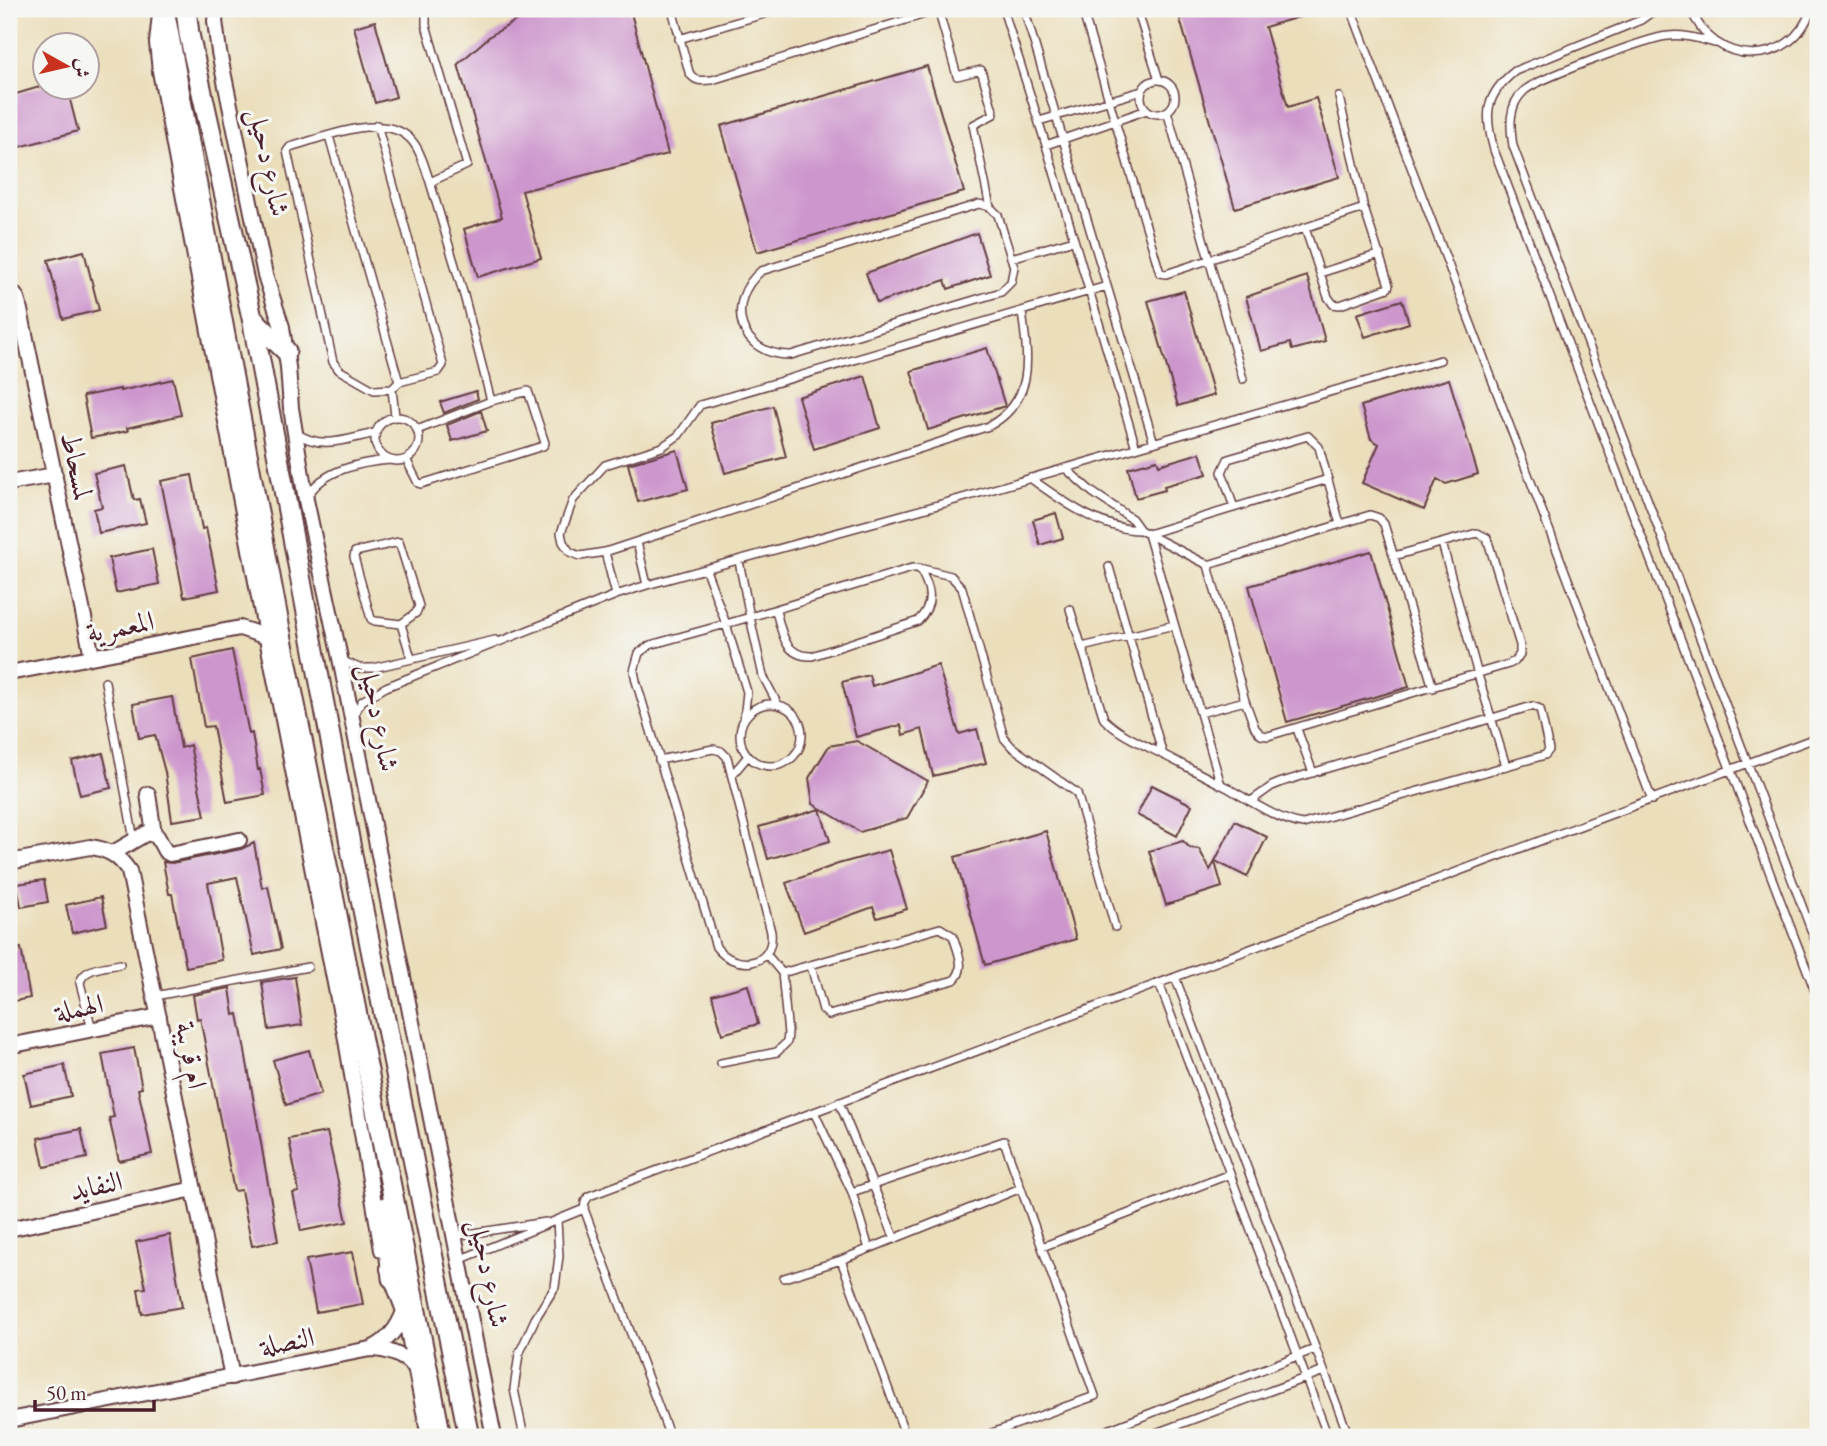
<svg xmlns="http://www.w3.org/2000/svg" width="1827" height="1446" viewBox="0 0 1827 1446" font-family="'EB Garamond',Amiri,serif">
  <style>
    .building { fill: #cd97cd }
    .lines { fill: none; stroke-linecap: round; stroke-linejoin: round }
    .service-casing { stroke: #623c41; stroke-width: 10 }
    .minor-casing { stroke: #623c41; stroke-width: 18 }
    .secondary-casing { stroke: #623c41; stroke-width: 23 }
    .service { stroke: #fff; stroke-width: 7 }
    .minor { stroke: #fff; stroke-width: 14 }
    .secondary { stroke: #fff; stroke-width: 19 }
    .labels { text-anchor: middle; stroke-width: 6; stroke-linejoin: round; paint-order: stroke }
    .street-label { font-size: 28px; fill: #4a1f2b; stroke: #f6f6f2 }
  </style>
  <rect width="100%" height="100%" fill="#f6f6f2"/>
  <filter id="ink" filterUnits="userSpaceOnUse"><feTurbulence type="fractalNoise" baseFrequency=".0143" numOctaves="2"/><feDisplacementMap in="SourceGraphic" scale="14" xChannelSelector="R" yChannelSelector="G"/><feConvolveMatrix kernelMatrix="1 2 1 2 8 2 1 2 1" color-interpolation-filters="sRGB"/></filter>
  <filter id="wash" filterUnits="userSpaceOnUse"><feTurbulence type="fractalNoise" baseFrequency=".00686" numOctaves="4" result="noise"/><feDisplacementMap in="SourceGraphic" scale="28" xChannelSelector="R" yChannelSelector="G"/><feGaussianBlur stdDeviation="1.57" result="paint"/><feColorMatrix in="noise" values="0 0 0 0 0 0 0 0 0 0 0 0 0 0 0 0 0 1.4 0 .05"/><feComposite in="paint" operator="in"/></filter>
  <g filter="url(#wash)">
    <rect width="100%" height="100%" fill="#ebdebb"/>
    <g id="blocks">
      <path class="building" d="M553 9H630L668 154 522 191 541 258 478 277 464 229 502 217 458 64 490 36 529 13Z
        M1177 9H1316V12L1265 27 1288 107 1316 98 1339 177 1235 208Z
        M375 21 396 97 375 103 354 27Z
        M927 66 964 192 757 252 721 126Z
        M46 85V88H67L78 131 9 150V96Z
        M977 233 990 275 948 289 945 280 877 303 866 273Z
        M84 251 99 310 63 319 48 260Z
        M1307 276 1325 341 1292 350 1290 343 1261 351 1246 297Z
        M1184 291 1214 395 1178 406 1148 301Z
        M1402 300 1409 323 1365 337 1357 314Z
        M987 348 1005 406 928 430 911 371Z
        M865 376 880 428 814 449 798 397Z
        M173 379 181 415 127 428 128 431 91 438 83 396 120 389V391Z
        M1449 379 1478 474 1446 484 1437 479 1424 510 1362 483 1379 444 1371 439 1361 406Z
        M476 391 478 399 444 413 440 402Z
        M773 406 786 457 725 473 711 423Z
        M481 411 487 431 452 441 447 425Z
        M677 450 688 489 638 502 628 464Z
        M1200 453 1207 474 1164 486 1165 490 1136 498 1128 468 1157 460 1159 465Z
        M126 466 134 500 140 499 146 523 99 533 94 509 102 507 94 473Z
        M192 475 202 529 206 528 219 590 184 597 161 481Z
        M1056 513 1063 538 1040 545 1033 520Z
        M152 549 159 584 116 593 109 558Z
        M1371 551 1409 687 1287 722 1249 586Z
        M232 650 249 734 252 733 258 770 260 769 265 795 227 802 213 726 204 727 192 659Z
        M938 665 959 734 977 729 986 763 933 776 922 729 903 735 901 725 856 737 842 682 869 675 872 686Z
        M172 697 181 748 190 745 205 816 172 821 165 772 155 735 139 738 133 704Z
        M857 741 928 781 907 818 860 832 813 804 809 778 829 746Z
        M103 753 111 788 80 795 72 761Z
        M1152 785 1192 805 1177 836 1137 815Z
        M820 809 830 841 768 859 759 827Z
        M1235 821 1267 837 1247 877 1215 861Z
        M1046 831 1076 939 985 965 955 857Z
        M1183 841 1190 848 1199 849 1210 870 1215 862 1222 887 1166 905 1149 851Z
        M254 843 262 888 268 886 281 949 254 955 237 877 208 883 222 960 186 967 172 894H169L163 862 172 863 241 849Z
        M889 850 907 909 877 918 873 907 804 932 786 883 838 864Z
        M44 880 48 902 21 907 17 884Z
        M101 897 107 925 72 933 66 905Z
        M21 948 30 998 9 1002V950Z
        M295 977 302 1025 269 1030 262 982Z
        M748 985 758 1024 722 1034 712 995Z
        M230 988 234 1015 238 1014 244 1045 278 1241 252 1246 241 1190 234 1191 200 1018 197 1019 193 995Z
        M134 1048 142 1088 138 1089 152 1154 119 1161 109 1118 114 1117 102 1054Z
        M309 1050 321 1094 286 1105 273 1060Z
        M64 1065 71 1096 31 1105 24 1074Z
        M81 1129 87 1158 44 1167 38 1138Z
        M327 1132 347 1222 301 1231 293 1193 299 1192 289 1139Z
        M170 1235 182 1307 142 1314 138 1289 146 1288 136 1242Z
        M353 1252 363 1304 316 1312 306 1260Z"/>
    </g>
  </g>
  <g filter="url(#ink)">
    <use href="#blocks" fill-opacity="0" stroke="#623c41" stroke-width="2"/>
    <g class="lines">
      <g class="service-casing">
        <path id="service" d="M672 9 689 72C694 82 702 81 712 80L938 10
          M938 9 957 76 981 70 994 114 973 125 990 207
          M1003 9 1046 145 1136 448
          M1024 9 1154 443
          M1082 9 1160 273 1166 274 1364 208
          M1137 9 1159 80
          M1351 9 1652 800
          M1656 9 1641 20 1515 71C1485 95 1484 114 1494 150L1818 999
          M1691 9C1712 67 1792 70 1811 9
          M679 39 781 9
          M1715 43C1700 39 1684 34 1668 36 1650 37 1534 80 1524 91 1508 105 1510 127 1513 146L1818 948
          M1141 97a17 17 0 1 1 34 0a17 17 0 1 1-34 0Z
          M1167 111 1243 379
          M1039 121 1142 91
          M377 125 443 365 438 372 399 382 392 389 374 390 339 370 333 362 287 151 290 147C323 138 388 109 413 142 422 153 425 169 430 182L467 165 426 25V9
          M329 136 399 382
          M1046 145 1147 110
          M979 204 990 207 998 215 1014 267 1011 282 1001 292 791 355C739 356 724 303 761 271Z
          M1305 228 1328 297 1333 304 1340 305 1388 288 1389 285 1364 208 1339 97
          M1011 258 1074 240
          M1320 273 1380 254
          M1022 312C1028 357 1036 400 989 426L605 552 580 556 570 552 563 542 561 533 573 500 605 465 662 447 679 435 700 405 1107 286
          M392 389 395 416
          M375 439a22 22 0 1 1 44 0a22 22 0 1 1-44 0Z
          M417 430 491 401
          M295 432C320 451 348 439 375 433
          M406 459 418 483 421 484 543 446 545 443 528 391 491 401 465 299 430 182
          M1065 468 1092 492 1132 519 1140 530 1208 565 1370 515 1379 518 1384 524 1433 688
          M1030 478C1063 501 1099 529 1140 530
          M308 496C322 470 362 462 390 460
          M1234 508 1222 472 1228 459 1308 436 1319 447 1340 524
          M637 542 647 585
          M1442 543 1478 675 1506 766
          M605 552 616 595
          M1208 565 1245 701 1255 728 1261 735 1268 736 1509 664 1515 661 1520 654V645L1487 538 1477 533 1394 556
          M1109 567 1163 755
          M919 568 951 576 962 588 1004 738 1012 747 1077 793 1115 927
          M706 570 726 624 750 617 739 561
          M1070 609 1104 719C1118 733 1136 741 1154 750 1178 762 1202 775 1226 787 1247 799 1279 821 1303 824L1545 755 1549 750 1540 709 1532 706 1282 782 1272 786 1251 801
          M776 611C782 632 784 657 812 656L918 621C935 603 931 588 919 568H912L750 617 763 676 778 705
          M401 624 375 621 371 619 354 557 355 552 399 542 419 606 416 613 401 624 411 658
          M1082 647 1174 625
          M341 660 359 668H373L495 640
          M105 682 134 840
          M740 735a31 31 0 1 1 62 0a31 31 0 1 1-62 0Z
          M1200 713 1245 701
          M353 716 362 701 386 687 616 595 647 585 945 503 1440 360
          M1297 729 1313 773
          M659 760 713 749 721 751 727 757 771 932C775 968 734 971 716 947L636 681 634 671 639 653 650 645 726 624 747 692 744 720
          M732 775 748 756
          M1221 785 1148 534 1328 479
          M767 955 782 973 940 928 953 936C957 950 967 969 954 980L829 1015 823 1010 811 966
          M1175 977 1349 1437
          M1159 983 1328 1437
          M155 996 308 967
          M92 1029 80 983C83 967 107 967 120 964
          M721 1063 777 1052 787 1042 788 1034 782 973
          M839 1102 895 1239
          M814 1112 852 1192 869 1249
          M852 1192 1004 1141 1095 1396 981 1437
          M454 1236 546 1222
          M1042 1247 1230 1174
          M459 1260 584 1209
          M841 1260 906 1437
          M784 1278 841 1260 1021 1188
          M524 1437 514 1389 519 1354 535 1319 555 1287 559 1256 557 1220
          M670 1437 584 1209 585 1202 589 1196 1818 737
          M1090 1437 1315 1349
          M1145 1437 1324 1371"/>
      </g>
      <g class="minor-casing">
        <path id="minor" d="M217 9 215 21 219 52 265 275 282 327 288 367 291 408 306 500 340 658 494 1437
          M160 14 157 43 160 71 261 608 345 1034 382 1250
          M9 288 17 298 20 310 92 656
          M9 483 55 475
          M9 673 240 628 267 637
          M148 794 154 834
          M113 853 147 833 157 836 165 851 170 854 239 840
          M9 862 90 847C108 849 119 856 129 871L232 1377
          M9 1046 159 1016
          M9 1229 194 1189
          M388 1269 404 1311 429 1437
          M371 1349C388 1341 398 1329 404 1311
          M9 1420 370 1349C389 1349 403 1355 416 1368"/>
      </g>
      <g class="secondary-casing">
        <path id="secondary" d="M164 9 278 619 441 1437
          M186 9 189 34 252 318 354 865 469 1437
          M252 318 286 351
          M385 1207 392 1278"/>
      </g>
      <use href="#service" class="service"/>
      <use href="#minor" class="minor"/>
      <use href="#secondary" class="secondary"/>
    </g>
  </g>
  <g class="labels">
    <g class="street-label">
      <text transform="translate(270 162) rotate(78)" y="10">شارع دحيل</text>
      <text transform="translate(78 466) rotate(78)" y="10">لمسحاط</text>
      <text transform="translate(120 626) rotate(-11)" y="10">المعمرية</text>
      <text transform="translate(380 717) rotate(79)" y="10">شارع دحيل</text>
      <text transform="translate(79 1007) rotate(-11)" y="10">الهملة</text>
      <text transform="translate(192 1055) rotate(79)" y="10">ام قريبة</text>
      <text transform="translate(96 1185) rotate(-12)" y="10">النفايد</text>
      <text transform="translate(490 1273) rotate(79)" y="10">شارع دحيل</text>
      <text transform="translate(287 1341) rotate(-11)" y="10">النصلة</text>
    </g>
  </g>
  <rect width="1827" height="1446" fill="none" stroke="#f6f6f2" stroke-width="35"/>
  <g transform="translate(66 66) rotate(98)"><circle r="33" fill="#f6f6f2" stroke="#b1a0a2" stroke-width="2"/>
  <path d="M0-5L12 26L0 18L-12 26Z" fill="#c8321e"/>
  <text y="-10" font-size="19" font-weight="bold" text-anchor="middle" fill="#4a1f2b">ش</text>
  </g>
  <path d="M35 1400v10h119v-10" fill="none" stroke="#4a1f2b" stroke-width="3.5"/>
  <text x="46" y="1400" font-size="21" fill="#4a1f2b" stroke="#f6f6f2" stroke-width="5" paint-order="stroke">50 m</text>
</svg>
